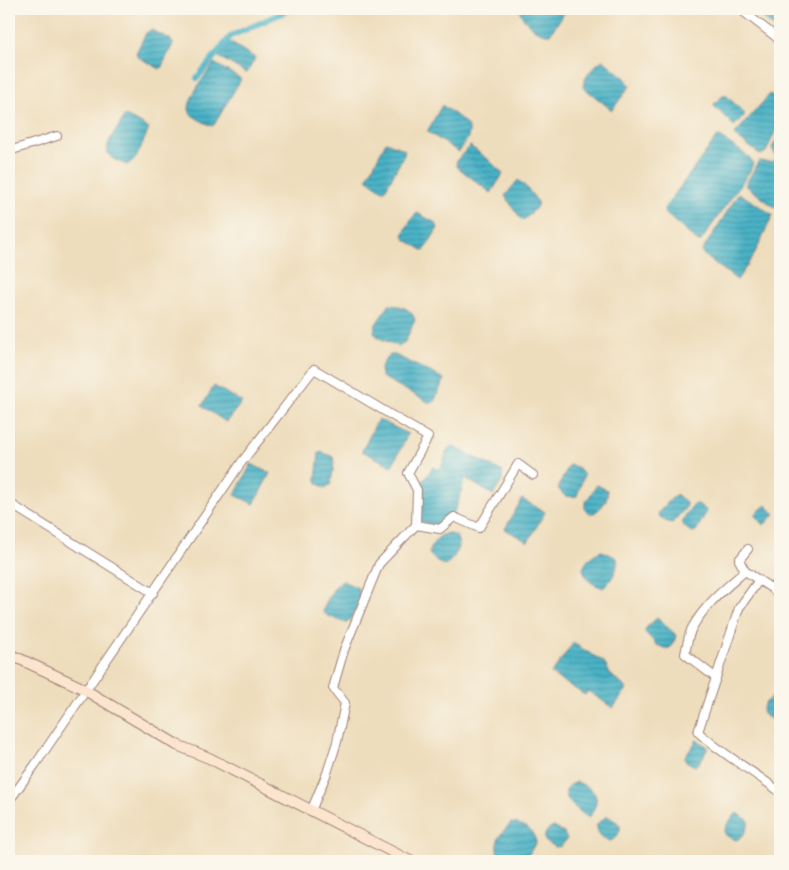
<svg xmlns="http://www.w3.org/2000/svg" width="789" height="870" viewBox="0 0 789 870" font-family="'IM FELL Double Pica',serif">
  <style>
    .water { fill: url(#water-rules); stroke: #496878 }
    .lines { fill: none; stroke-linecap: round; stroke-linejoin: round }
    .canal { stroke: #48b2c6; stroke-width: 6 }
    .minor-casing { stroke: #9c7e74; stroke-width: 10 }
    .secondary-casing { stroke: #9c7e74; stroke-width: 12 }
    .minor { stroke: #fff; stroke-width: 8 }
    .secondary { stroke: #fce5cf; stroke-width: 10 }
  </style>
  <defs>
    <pattern id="water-rules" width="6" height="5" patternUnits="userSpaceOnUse" patternTransform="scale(1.25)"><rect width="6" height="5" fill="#48b2c6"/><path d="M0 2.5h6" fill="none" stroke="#3e90a1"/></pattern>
  </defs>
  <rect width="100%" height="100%" fill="#fbf7ec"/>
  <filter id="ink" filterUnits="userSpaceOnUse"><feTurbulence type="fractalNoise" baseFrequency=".02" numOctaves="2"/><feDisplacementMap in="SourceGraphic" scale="10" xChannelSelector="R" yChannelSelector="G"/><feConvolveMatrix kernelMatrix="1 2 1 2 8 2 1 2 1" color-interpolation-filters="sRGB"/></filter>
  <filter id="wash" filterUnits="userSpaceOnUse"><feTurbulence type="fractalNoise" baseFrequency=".0096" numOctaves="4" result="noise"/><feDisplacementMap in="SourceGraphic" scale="20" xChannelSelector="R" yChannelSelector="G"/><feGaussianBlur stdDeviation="1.12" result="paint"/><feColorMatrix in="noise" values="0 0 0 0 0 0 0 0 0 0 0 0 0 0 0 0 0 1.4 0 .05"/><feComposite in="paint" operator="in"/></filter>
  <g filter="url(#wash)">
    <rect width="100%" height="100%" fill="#eeddbc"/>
    <path class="water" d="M519 9H567L550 34C537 35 523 21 519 9Z
      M768 9H780V33L763 18V15Z
      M151 30 170 39 173 44 161 68 160 69 138 57 136 53 146 33Z
      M228 41 255 58 247 73H246L219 57 218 55Z
      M603 60 626 79 630 86 612 110 583 87C584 77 594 65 603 60Z
      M214 63 241 79 214 125 212 126C206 123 196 119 191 114 182 104 208 72 214 63Z
      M725 94 744 113V116L734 126 713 105Z
      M770 94 780 100V121L766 152 761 155 734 135Z
      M442 105C448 110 472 124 469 133 468 140 462 146 459 152L428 132V130Z
      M125 116 140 123 149 129 136 158 127 165C108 158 101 153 114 133 118 128 121 122 125 116Z
      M780 131V207L777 209 745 185 759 161 769 162 775 161 776 156 772 148Z
      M720 137 749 157 753 163 750 171 700 242 697 241 665 213 664 209 716 138Z
      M386 142 405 150 404 155 385 190H383L370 182 367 178Z
      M470 146 489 160 503 174 491 193 456 166 457 160Z
      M518 180 526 187 538 202 536 208 524 220 521 219 505 196Z
      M739 193 773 215 753 257 737 280 703 254 702 251Z
      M417 213 436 223 438 228 424 251 406 240 403 236C406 228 411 218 417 213Z
      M389 305C401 305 412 309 415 320L405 342 398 346 379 338 374 332 376 324Z
      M390 355H395L444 379 434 402 430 403 382 377C377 369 384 361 390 355Z
      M214 386 242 402 226 422 202 406Z
      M378 419 408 434 392 466 362 451Z
      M452 446 503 472 502 481 493 495 465 478C460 493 457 521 438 525 433 526 425 522 419 521L420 485 433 467 437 469 441 468 448 449Z
      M322 452 333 457 334 463 331 484 325 488 317 483 316 479 319 453Z
      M251 464 270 473 254 504 235 495Z
      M569 465 577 467 584 475 577 496C567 497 564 497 558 488Z
      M597 485 607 490C609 499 602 508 594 513H589L585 510V503Z
      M676 494 686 502 687 506 672 523C666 522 660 519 658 513Z
      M522 499 545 512 528 542 505 529Z
      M698 504 707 511 696 531 692 532C675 523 685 517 693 505Z
      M766 505 775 514 764 525 754 515Z
      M448 533 456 536 459 544 454 557 446 565 439 563 429 554C432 544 437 535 448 533Z
      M602 551 617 558C619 568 611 582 603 588 591 583 586 581 583 568 588 559 592 554 602 551Z
      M343 581 358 588C363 598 354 614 347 623L328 616 323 612C325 603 334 584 343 581Z
      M657 618 675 634 676 637 671 647 667 649 657 645 645 632 646 628Z
      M573 643 604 662 610 674 627 689 613 708 588 691 585 695 551 674Z
      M774 696 780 698V711L776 719 772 720 763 714 762 710 765 703Z
      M697 740 708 747 700 762 695 766 686 761 685 757Z
      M577 782C596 790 602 797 590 816H586C575 808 552 791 577 782Z
      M737 813 749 821C747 830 744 836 736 840L727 836 724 832 727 824Z
      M607 816 617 822 620 826C621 832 616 839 610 841 602 838 596 833 597 824Z
      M511 823C524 824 533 829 536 842L525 861H507L498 855C494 839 501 834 511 823Z
      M554 827 564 833 567 839 561 846 556 847 545 841C544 834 546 829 554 827Z"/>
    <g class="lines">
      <path class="canal" d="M197 78 231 36 291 9"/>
    </g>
  </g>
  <g filter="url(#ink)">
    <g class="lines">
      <g class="minor-casing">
        <path id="minor" d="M740 9 780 40
          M9 151 57 136
          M9 503 153 593
          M416 525 440 529 454 517 479 528 518 464 533 475
          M748 549 739 560 745 571 780 594
          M759 580 739 608 698 732C723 755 753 771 780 792
          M716 678 685 654C687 645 688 636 692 628 705 604 726 588 745 571
          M9 801 35 765 241 463 314 369 428 437 408 473 417 490 416 525 379 564 344 650 333 688 345 703 337 742 327 773 311 811"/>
      </g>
      <g class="secondary-casing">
        <path id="secondary" d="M9 654 80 687 177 745 209 758 410 861"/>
      </g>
      <use href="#minor" class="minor"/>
      <use href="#secondary" class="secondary"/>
    </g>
  </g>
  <rect width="789" height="870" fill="none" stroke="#fbf7ec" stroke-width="30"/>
</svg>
